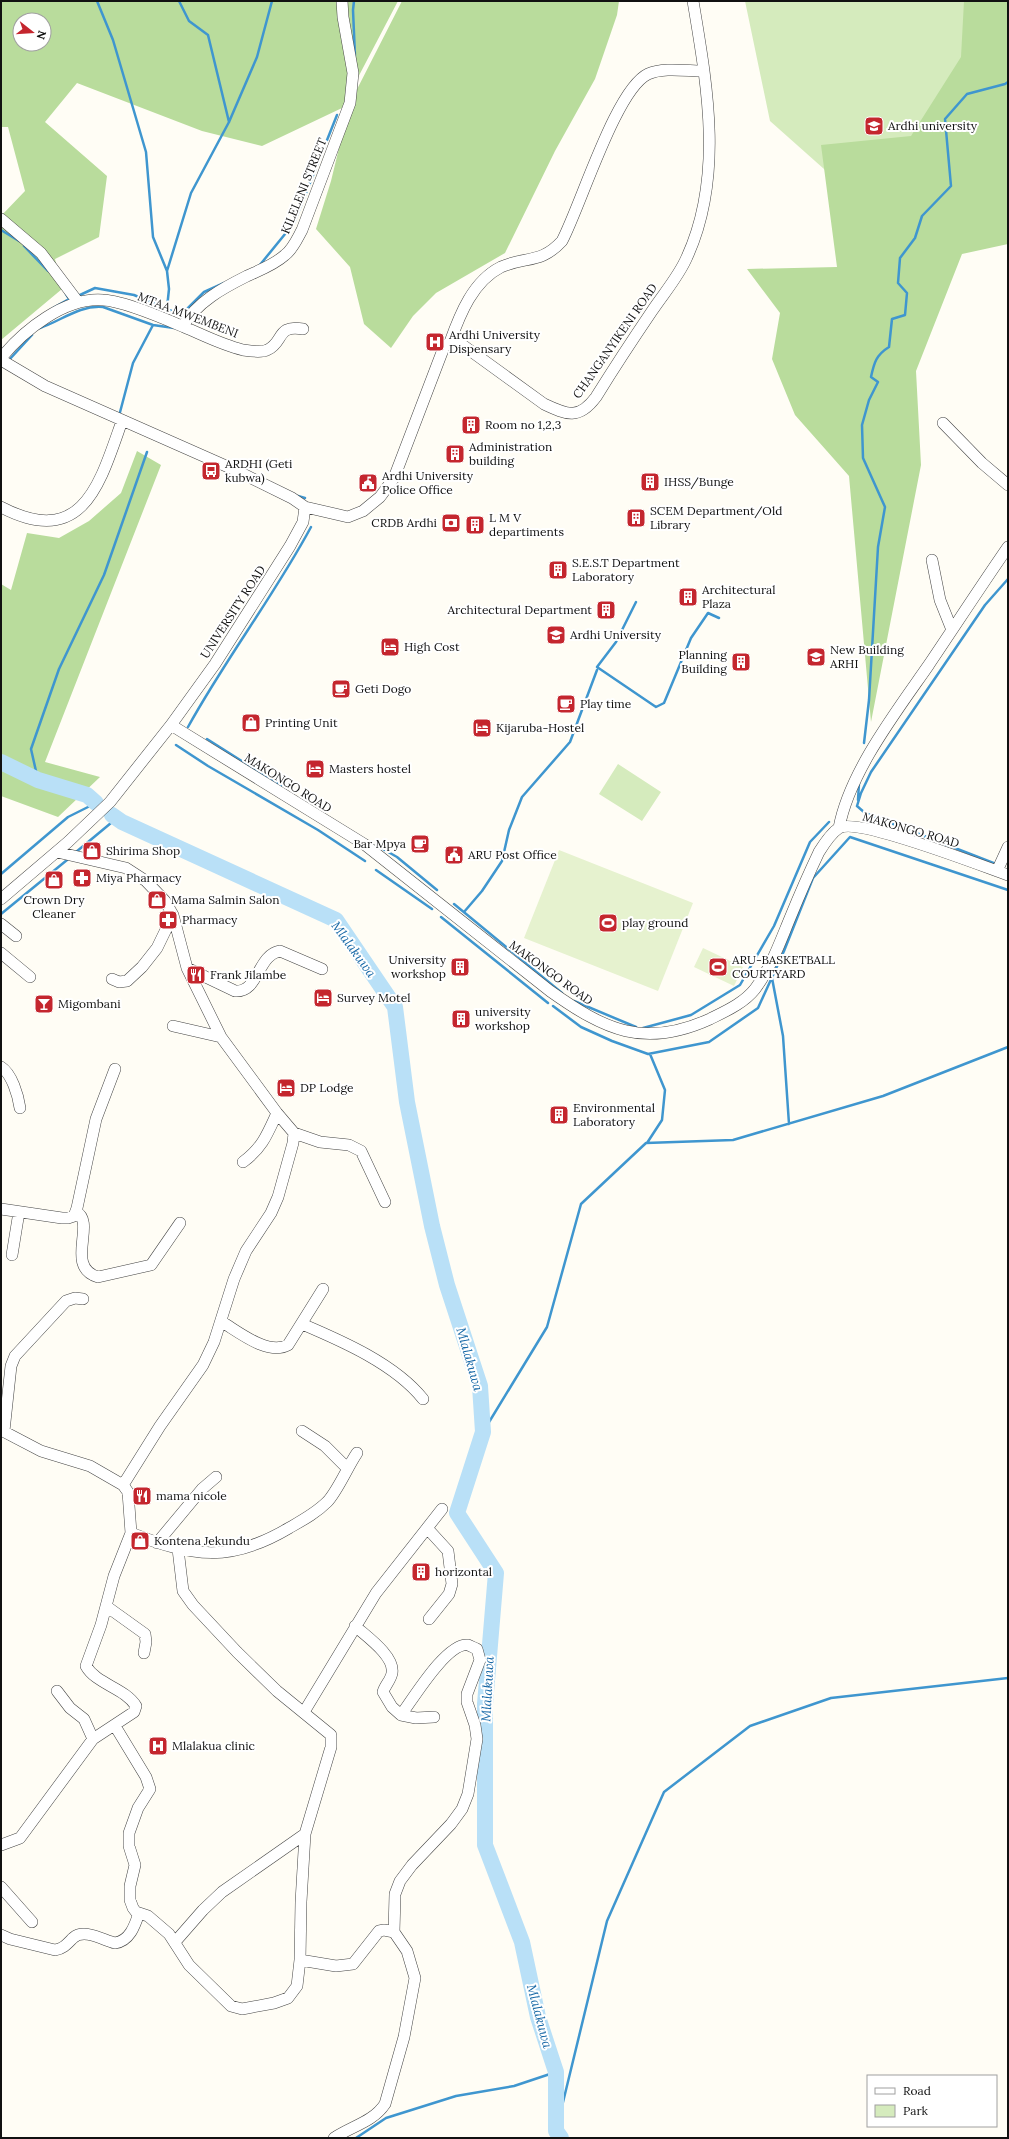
<svg xmlns="http://www.w3.org/2000/svg" width="1009" height="2139" viewBox="0 0 1009 2139" font-family="Lora,serif">
  <style>
    .green { fill: #d5ebbd }
    .forest { fill: #b9dc9c; fill-rule: evenodd }
    .pitch { fill: #e6f2cf }
    .lines { fill: none; stroke-linecap: round; stroke-linejoin: round }
    .stream { stroke: #3f96cf; stroke-width: 2.5 }
    .river { stroke: #b9e0f7; stroke-width: 16 }
    .minor-casing { stroke: #444; stroke-width: 12 }
    .minor { stroke: #fff; stroke-width: 11 }
    .labels { text-anchor: middle; stroke-width: 4; stroke-linejoin: round; paint-order: stroke }
    .poi-label { font-size: 12px; fill: #111; stroke: #fff; text-anchor: start }
    .street-label { font-size: 12px; fill: #111; stroke: #fff }
    .water-label { font-size: 13px; font-style: italic; fill: #1768a6; stroke: #fff }
  </style>
  <rect width="100%" height="100%" fill="#fffdf5"/>
  <path class="green" d="M745 1H1008V123L851 193 770 121Z
    M618 764 661 792 642 821 599 794Z"/>
  <path class="forest" d="M1 1H398L342 108 262 146 202 131 77 83 45 122 107 176 99 237 55 259 62 289 1 340V216L25 191 8 127H1ZM20 20H44V44H20Z
    M402 1H619L617 15 595 79 555 151 505 253 436 293 413 316 391 348 364 324 350 267 316 229 331 181 350 103Z
    M964 1H1008V244L962 254 916 371 921 465 871 722 849 476 795 415 772 359 780 313 747 269 837 267 821 145 911 136 961 57Z
    M137 451 161 465 45 762 100 777 58 817 1 796V584L11 590 27 533 59 538 89 521 121 493Z"/>
  <path class="pitch" d="M559 850 693 903 658 991 524 938Z
    M703 948 743 967 734 986 694 967Z"/>
  <g class="lines">
    <path class="stream" d="M97 1 113 40 146 152 153 237 167 271
      M179 1 189 21 208 35 229 122
      M354 1 353 10 355 56
      M1 230 19 241
      M24 246 48 271
      M259 266 294 223 337 115
      M80 295 95 288 134 295 181 315 204 292 224 283
      M53 308 69 299 66 294
      M167 308 169 289 167 271 191 193 229 122 257 57 272 1
      M40 328C61 321 79 305 103 307L153 325 174 328
      M9 360 32 335
      M119 416 133 363 153 325
      M298 496 305 498
      M636 602 616 642 597 667 656 707 664 703 691 638 708 613 719 618
      M188 727C226 658 274 596 311 527
      M207 739 281 786
      M864 743 869 700 878 547 885 507 863 458 862 425 869 400 878 382 871 377C874 363 876 355 889 347L892 319 905 315 907 293 898 283 900 258 915 238 922 216 951 186 945 119 967 94 1005 84 1008 82
      M176 745 208 766 318 830 365 861
      M38 780 31 749 59 669 104 575 147 452
      M858 800 859 783
      M857 806 861 793 871 772 985 605 1008 579
      M857 806 865 813 996 864
      M376 845 397 857 437 890
      M76 852 117 818
      M376 870 432 909
      M1 874 68 817 96 803
      M454 904 562 993
      M464 912 482 891 502 861 509 830 522 797 570 742 597 670
      M1 914 67 860
      M441 917 548 1003
      M772 978 783 1036 789 1124
      M574 1001 636 1027
      M553 1006 581 1027 612 1041 648 1054 709 1042 758 1008 784 951 813 878 850 837 1008 890
      M643 1028 691 1015 740 985 774 926 810 842 829 822
      M647 1143 662 1120 665 1090 650 1054
      M483 1432 547 1327 581 1204 646 1143 733 1140 883 1096 1008 1047
      M556 2131 607 1921 664 1792 750 1726 831 1698 1008 1678
      M356 2138 386 2118 456 2096 514 2086 556 2072"/>
    <path class="river" d="M1 762 38 780 87 795 96 803
      M112 815 122 822 336 920 395 1007 407 1102 432 1226 447 1285 480 1386 483 1432 457 1513 496 1573 485 1704V1845L522 1942 538 2017 556 2072V2131L561 2138"/>
    <g class="minor-casing">
      <path id="minor" d="M1 219 41 253 78 302
        M183 326C197 302 223 288 247 276 260 270 274 265 285 255 293 249 297 239 302 230L350 103 353 73 343 17 342 1
        M450 342C460 314 473 281 501 267 526 256 541 264 562 241 581 205 616 89 648 74 663 67 687 71 703 71
        M1 358C24 330 65 297 103 300 124 301 163 318 184 327 203 335 222 345 243 350 250 351 261 353 267 350 284 343 276 324 303 329
        M1 360 45 386 235 470 292 498 305 507 348 517 363 511 380 497 394 478 444 347 450 342 457 341 544 404C567 415 579 420 596 397 614 368 633 339 652 311 664 293 679 276 687 257 724 176 707 85 693 1
        M943 423 982 463 1008 485
        M1 507C83 550 100 483 122 421
        M932 560 940 600 952 630
        M171 725 364 844 550 991C605 1030 644 1049 710 1019 726 1011 744 1003 755 989 771 968 780 942 790 918 799 896 809 873 819 852 824 844 831 833 839 828 858 817 982 866 1008 875
        M839 828C849 773 896 712 928 666 955 626 981 586 1008 547
        M57 852 126 868 146 881 165 901 173 915 187 968 221 1037 277 1113 294 1133 293 1143 278 1197 271 1213 246 1251 234 1279 214 1342 203 1365 160 1426 123 1485
        M997 871 1008 847
        M1 899 68 842 110 802 171 725 215 664 290 546 303 522 305 507
        M1 924 16 936
        M1 953 30 977
        M187 968 235 991C259 993 257 955 280 951L322 969
        M112 979 119 982 127 981 142 967 157 948 173 915
        M173 1026 221 1037
        M1 1067C12 1074 18 1095 20 1108
        M294 1133 320 1142 349 1145 361 1151 385 1202
        M243 1162C262 1148 267 1135 277 1113
        M1 1209 62 1218H68L74 1216 77 1208 96 1119 115 1069
        M76 1212C97 1222 64 1267 98 1277L151 1265 180 1223
        M12 1255 19 1212
        M222 1322C239 1332 268 1356 288 1345L323 1289
        M302 1324C342 1341 395 1364 423 1399
        M1 1430 41 1451 90 1466 123 1485 128 1492 131 1533 114 1576 101 1625 86 1666C96 1684 125 1688 136 1706L134 1712 93 1739 20 1838 1 1845
        M4 1431 11 1366 15 1356 66 1301 75 1298 83 1299
        M302 1431 325 1446 347 1468
        M427 1528 448 1551 452 1584 449 1594 429 1619
        M131 1533C193 1557 230 1563 289 1528 303 1520 316 1513 327 1502 337 1492 348 1466 357 1453
        M157 1543 202 1489 216 1477
        M106 1606 145 1634 146 1642 144 1653
        M57 1691 70 1708 84 1719 93 1739
        M304 1712 376 1593 442 1509
        M401 1715 416 1718 434 1717
        M115 1726 146 1777 150 1789 138 1808 129 1833V1846L135 1865 130 1886V1900L133 1908 136 1912 148 1916 169 1934 189 1965 231 2006 242 2009 274 2003 288 1998 297 1986 300 1960 301 1902 305 1834 331 1747V1735L277 1691 237 1652 193 1605 183 1591 178 1549
        M1 1887 32 1922
        M1 1935 10 1939 55 1950C63 1949 67 1944 73 1938 84 1928 103 1940 115 1943 130 1941 135 1925 139 1913
        M175 1942 203 1910 222 1892 305 1834
        M300 1960 336 1966 353 1964 379 1931 384 1930 394 1932
        M334 2138C352 2126 373 2122 385 2104L404 2037 415 1978 407 1951 394 1932 395 1894 400 1881 412 1865 451 1824 462 1809 468 1794 477 1739 475 1725 467 1702V1694L480 1660 477 1649C474 1648 471 1646 468 1645 447 1642 413 1699 401 1715L392 1707 383 1692C385 1685 391 1680 392 1673 395 1656 366 1636 355 1626"/>
    </g>
    <use href="#minor" class="minor"/>
  </g>
  <defs>
    <g id="school-square" transform="scale(1)"><rect x="-9" y="-9" width="18" height="18" rx="4" fill="#c4262e" stroke="#fff"/><path d="M0-5L7-2L0 1L-7-2ZM-4 1L0 2.5L4 1V4Q0 6-4 4Z" fill="#fff"/></g>
    <g id="hospital-square" transform="scale(1)"><rect x="-9" y="-9" width="18" height="18" rx="4" fill="#c4262e" stroke="#fff"/><path d="M-5-5h3v3.5h4V-5h3V5h-3V1.5h-4V5h-3Z" fill="#fff"/></g>
    <g id="building-square" transform="scale(1)"><rect x="-9" y="-9" width="18" height="18" rx="4" fill="#c4262e" stroke="#fff"/><path d="M-4-6H4V6H1V3H-1V6H-4ZM-2.5-4.3h1.7v1.8h-1.7ZM.8-4.3h1.7v1.8H.8ZM-2.5-1h1.7V.8h-1.7ZM.8-1h1.7V.8H.8Z" fill="#fff"/></g>
    <g id="bus-square" transform="scale(1)"><rect x="-9" y="-9" width="18" height="18" rx="4" fill="#c4262e" stroke="#fff"/><path d="M-5-6H5V4H4V6H2V4H-2V6H-4V4H-5ZM-3.5-4V0h7V-4ZM-3.5 1.2v1.5H-2V1.2ZM2 1.2v1.5H3.5V1.2Z" fill="#fff"/></g>
    <g id="civic-square" transform="scale(1)"><rect x="-9" y="-9" width="18" height="18" rx="4" fill="#c4262e" stroke="#fff"/><path d="M-.6-6.5H3V-4.5H.6V-3L4-1V1h2V6H-6V1h2V-1L-.6-3ZM-1.2 2.5V6h2.4V2.5Z" fill="#fff"/></g>
    <g id="bank-square" transform="scale(1)"><rect x="-9" y="-9" width="18" height="18" rx="4" fill="#c4262e" stroke="#fff"/><path d="M-6-4H6V4H-6ZM0-2.3a2.3 2.3 0 1 0 0 4.6a2.3 2.3 0 1 0 0-4.6Z" fill="#fff"/></g>
    <g id="university-square" transform="scale(1)"><rect x="-9" y="-9" width="18" height="18" rx="4" fill="#c4262e" stroke="#fff"/><path d="M0-5L7-2L0 1L-7-2ZM-4 1L0 2.5L4 1V4Q0 6-4 4Z" fill="#fff"/></g>
    <g id="hotel-square" transform="scale(1)"><rect x="-9" y="-9" width="18" height="18" rx="4" fill="#c4262e" stroke="#fff"/><path d="M-6-4.5h1.5V1H6V5H4.5V3h-9V5H-6ZM-4 0a1.8 1.8 0 1 1 3.6 0ZM.5 0V-2.5h3Q6-2.5 6 0Z" fill="#fff"/></g>
    <g id="cafe-square" transform="scale(1)"><rect x="-9" y="-9" width="18" height="18" rx="4" fill="#c4262e" stroke="#fff"/><path d="M-5.5-4.5H6V0H3Q3 3.5 0 3.5H-2.5Q-5.5 3.5-5.5 0ZM3-3.2v2h1.7v-2ZM-6 4.5H4V6H-6Z" fill="#fff"/></g>
    <g id="shop-square" transform="scale(1)"><rect x="-9" y="-9" width="18" height="18" rx="4" fill="#c4262e" stroke="#fff"/><path d="M-5-2.5h2.3a2.7 3.5 0 0 1 5.4 0H5L5.5 6h-11ZM-1.5-2.5h3a1.5 2.3 0 0 0-3 0Z" fill="#fff"/></g>
    <g id="pharmacy-square" transform="scale(1)"><rect x="-9" y="-9" width="18" height="18" rx="4" fill="#c4262e" stroke="#fff"/><path d="M-2-6h4v4h4v4h-4v4h-4v-4h-4v-4h4Z" fill="#fff"/></g>
    <g id="stadium-square" transform="scale(1)"><rect x="-9" y="-9" width="18" height="18" rx="4" fill="#c4262e" stroke="#fff"/><path d="M0-5a6.5 5 0 1 0 0 10a6.5 5 0 1 0 0-10ZM-3.5-1.8h7v3.6h-7Z" fill="#fff"/></g>
    <g id="restaurant-square" transform="scale(1)"><rect x="-9" y="-9" width="18" height="18" rx="4" fill="#c4262e" stroke="#fff"/><path d="M-5-6h1v4h1v-4h1v4h1v-4h1v5L-1.5 .5V6h-2V.5L-5-1ZM5-6V6H3V1.5H1.5Q1.5-4 5-6Z" fill="#fff"/></g>
    <g id="bar-square" transform="scale(1)"><rect x="-9" y="-9" width="18" height="18" rx="4" fill="#c4262e" stroke="#fff"/><path d="M-6-5H6L.8 .8V4.5H3.5V6h-7V4.5H-.8V.8Z" fill="#fff"/></g>
  </defs>
  <g fill-rule="evenodd">
    <use href="#school-square" x="874" y="126"/>
    <use href="#hospital-square" x="435" y="342"/>
    <use href="#building-square" x="471" y="425"/>
    <use href="#building-square" x="455" y="454"/>
    <use href="#bus-square" x="211" y="471"/>
    <use href="#building-square" x="650" y="482"/>
    <use href="#civic-square" x="368" y="483"/>
    <use href="#building-square" x="636" y="518"/>
    <use href="#bank-square" x="451" y="523"/>
    <use href="#building-square" x="475" y="525"/>
    <use href="#building-square" x="558" y="570"/>
    <use href="#building-square" x="688" y="597"/>
    <use href="#building-square" x="606" y="610"/>
    <use href="#university-square" x="556" y="635"/>
    <use href="#hotel-square" x="390" y="647"/>
    <use href="#school-square" x="816" y="657"/>
    <use href="#building-square" x="741" y="662"/>
    <use href="#cafe-square" x="341" y="689"/>
    <use href="#cafe-square" x="566" y="704"/>
    <use href="#shop-square" x="251" y="723"/>
    <use href="#hotel-square" x="482" y="728"/>
    <use href="#hotel-square" x="315" y="769"/>
    <use href="#cafe-square" x="420" y="844"/>
    <use href="#shop-square" x="92" y="851"/>
    <use href="#civic-square" x="454" y="855"/>
    <use href="#pharmacy-square" x="82" y="878"/>
    <use href="#shop-square" x="54" y="880"/>
    <use href="#shop-square" x="157" y="900"/>
    <use href="#pharmacy-square" x="168" y="920"/>
    <use href="#stadium-square" x="608" y="923"/>
    <use href="#building-square" x="460" y="967"/>
    <use href="#stadium-square" x="718" y="967"/>
    <use href="#restaurant-square" x="196" y="975"/>
    <use href="#hotel-square" x="323" y="998"/>
    <use href="#bar-square" x="44" y="1004"/>
    <use href="#building-square" x="461" y="1019"/>
    <use href="#hotel-square" x="286" y="1088"/>
    <use href="#building-square" x="559" y="1115"/>
    <use href="#restaurant-square" x="142" y="1496"/>
    <use href="#shop-square" x="140" y="1541"/>
    <use href="#building-square" x="421" y="1572"/>
    <use href="#hospital-square" x="158" y="1746"/>
  </g>
  <g class="labels">
    <g class="poi-label">
      <text x="888" y="130">Ardhi university</text>
      <text x="449" y="339">Ardhi University<tspan x="449" dy="14">Dispensary</tspan></text>
      <text x="485" y="429">Room no 1,2,3</text>
      <text x="469" y="451">Administration<tspan x="469" dy="14">building</tspan></text>
      <text x="225" y="468">ARDHI (Geti<tspan x="225" dy="14">kubwa)</tspan></text>
      <text x="382" y="480">Ardhi University<tspan x="382" dy="14">Police Office</tspan></text>
      <text x="664" y="486">IHSS/Bunge</text>
      <text x="650" y="515">SCEM Department/Old<tspan x="650" dy="14">Library</tspan></text>
      <text x="489" y="522">L M V<tspan x="489" dy="14">departiments</tspan></text>
      <text x="437" y="527" text-anchor="end">CRDB Ardhi</text>
      <text x="572" y="567">S.E.S.T Department<tspan x="572" dy="14">Laboratory</tspan></text>
      <text x="702" y="594">Architectural<tspan x="702" dy="14">Plaza</tspan></text>
      <text x="592" y="614" text-anchor="end">Architectural Department</text>
      <text x="570" y="639">Ardhi University</text>
      <text x="404" y="651">High Cost</text>
      <text x="830" y="654">New Building<tspan x="830" dy="14">ARHI</tspan></text>
      <text x="727" y="659" text-anchor="end">Planning<tspan x="727" dy="14">Building</tspan></text>
      <text x="355" y="693">Geti Dogo</text>
      <text x="580" y="708">Play time</text>
      <text x="265" y="727">Printing Unit</text>
      <text x="496" y="732">Kijaruba-Hostel</text>
      <text x="329" y="773">Masters hostel</text>
      <text x="406" y="848" text-anchor="end">Bar Mpya</text>
      <text x="106" y="855">Shirima Shop</text>
      <text x="468" y="859">ARU Post Office</text>
      <text x="96" y="882">Miya Pharmacy</text>
      <text x="54" y="904" text-anchor="middle">Crown Dry<tspan x="54" dy="14">Cleaner</tspan></text>
      <text x="171" y="904">Mama Salmin Salon</text>
      <text x="182" y="924">Pharmacy</text>
      <text x="622" y="927">play ground</text>
      <text x="446" y="964" text-anchor="end">University<tspan x="446" dy="14">workshop</tspan></text>
      <text x="732" y="964">ARU-BASKETBALL<tspan x="732" dy="14">COURTYARD</tspan></text>
      <text x="210" y="979">Frank Jilambe</text>
      <text x="337" y="1002">Survey Motel</text>
      <text x="58" y="1008">Migombani</text>
      <text x="475" y="1016">university<tspan x="475" dy="14">workshop</tspan></text>
      <text x="300" y="1092">DP Lodge</text>
      <text x="573" y="1112">Environmental<tspan x="573" dy="14">Laboratory</tspan></text>
      <text x="156" y="1500">mama nicole</text>
      <text x="154" y="1545">Kontena Jekundu</text>
      <text x="435" y="1576">horizontal</text>
      <text x="172" y="1750">Mlalakua clinic</text>
    </g>
    <g class="street-label">
      <text transform="translate(304 186) rotate(-68)" y="4">KILELENI STREET</text>
      <text transform="translate(188 315) rotate(21)" y="4">MTAA MWEMBENI</text>
      <text transform="translate(615 341) rotate(-55)" y="4">CHANGANYIKENI ROAD</text>
      <text transform="translate(233 612) rotate(-57)" y="4">UNIVERSITY ROAD</text>
      <text transform="translate(288 783) rotate(32)" y="4">MAKONGO ROAD</text>
      <text transform="translate(911 830) rotate(16)" y="4">MAKONGO ROAD</text>
      <text transform="translate(551 973) rotate(36)" y="4">MAKONGO ROAD</text>
    </g>
    <g class="water-label">
      <text transform="translate(354 949) rotate(54)" y="5">Mlalakuwa</text>
      <text transform="translate(470 1359) rotate(74)" y="5">Mlalakuwa</text>
      <text transform="translate(487 1689) rotate(-87)" y="5">Mlalakuwa</text>
      <text transform="translate(540 2016) rotate(75)" y="5">Mlalakuwa</text>
    </g>
  </g>
  <rect width="1009" height="2139" fill="none" stroke="#111111" stroke-width="4"/>
  <rect x="867" y="2075" width="130" height="52" fill="#ffffff" stroke="#a0a0a0"/>
  <rect x="875" y="2088" width="20" height="6" fill="#ffffff" stroke="#a0a0a0"/>
  <text x="903" y="2095" font-size="12" fill="#111111">Road</text>
  <rect x="875" y="2105" width="20" height="12" fill="#d5ebbd" stroke="#a0a0a0"/>
  <text x="903" y="2115" font-size="12" fill="#111111">Park</text>
  <g transform="translate(32 32) rotate(107)"><circle r="19" fill="#ffffff" stroke="#a0a0a0"/>
  <path d="M0-3L7 15L0 10L-7 15Z" fill="#c4262e"/>
  <text y="-6" font-size="11" font-weight="bold" text-anchor="middle" fill="#111111">N</text>
  </g>
</svg>
